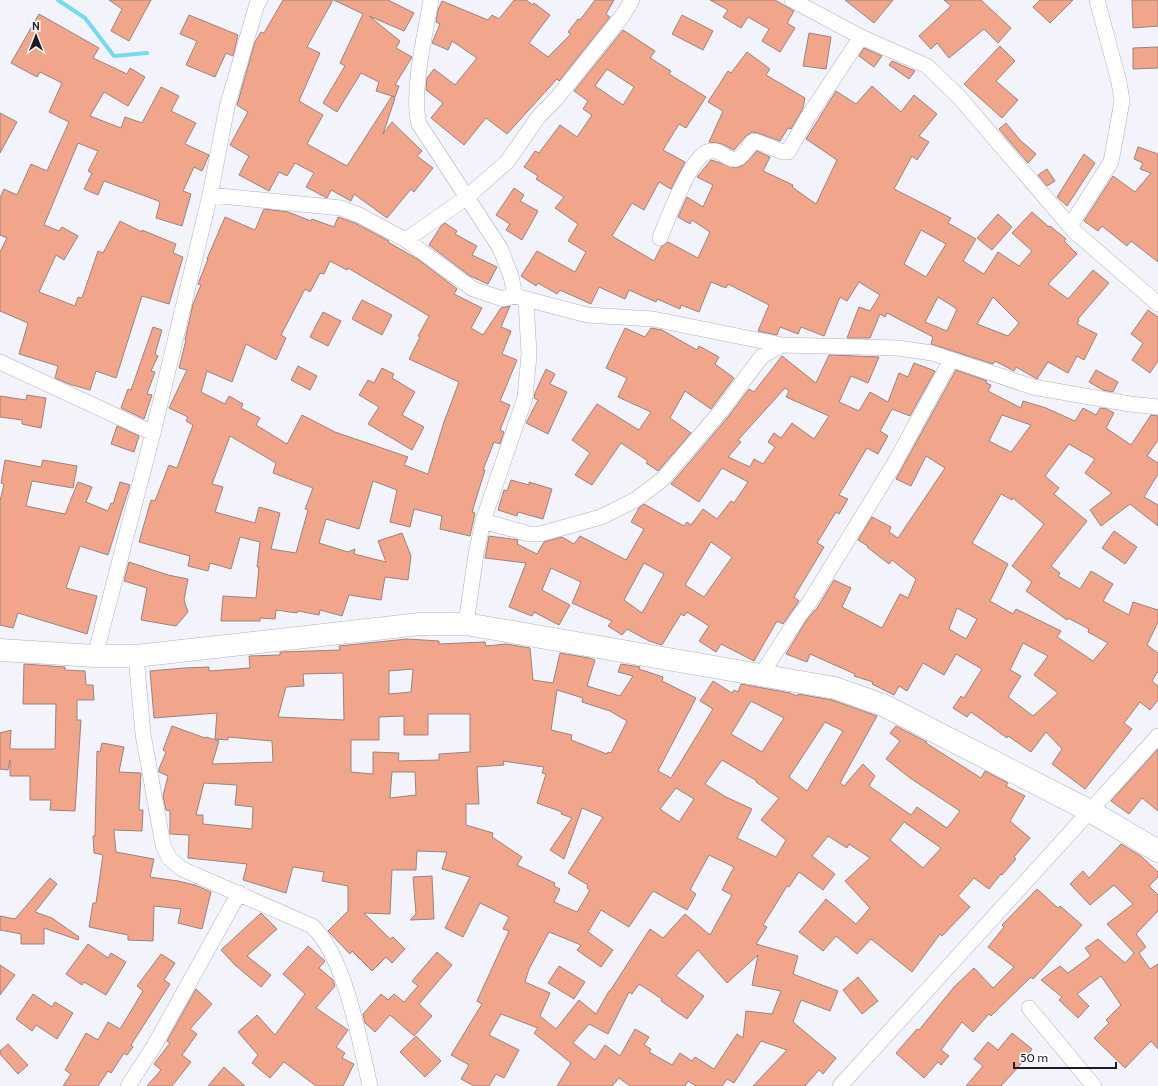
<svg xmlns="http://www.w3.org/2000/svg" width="1158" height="1086" viewBox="0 0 1158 1086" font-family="Cabin,sans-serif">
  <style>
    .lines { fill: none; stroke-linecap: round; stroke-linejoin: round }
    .stream { stroke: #76dbee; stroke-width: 4 }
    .building { fill: #f1a58a; stroke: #9b847d; fill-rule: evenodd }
    .street-casing { stroke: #b1afc4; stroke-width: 16 }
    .secondary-casing { stroke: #b1afc4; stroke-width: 23 }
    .street { stroke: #fff; stroke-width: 15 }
    .secondary { stroke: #fff; stroke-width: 22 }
  </style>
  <rect width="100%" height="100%" fill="#f3f3fb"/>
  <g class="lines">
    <path class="stream" d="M58 0 85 18 114 56 147 53"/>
  </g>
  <path class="building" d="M109 0H151L129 41 111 31 122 9Z
    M283 0H333L307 47 320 53 299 101 323 115 307 144 347 166 392 96 395 98 383 134 392 122 422 151 417 156 433 168 414 192 411 189 387 218 354 194 351 201 331 190 327 198 306 187 314 173 295 163 287 176 279 172 269 191 239 175 249 156 230 145 248 112 237 105 255 42 261 32 264 33Z
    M334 0H388L414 13 404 31 369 16 400 41 396 48 412 57 395 85 399 86 395 97 376 91 379 82 361 73 337 112 323 103 345 66 340 63 363 14Z
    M514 0H526L533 5 534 3 550 15 529 43 548 57 571 34 568 32 578 19 580 20 595 0H614L606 14 610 17 559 81 557 79 507 134 486 118 464 145 431 118 443 103 426 90 427 78 434 69 455 85 477 58 452 41 448 50 432 43 440 24 436 22 438 10 442 1 488 20 492 15 499 19Z
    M710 0H775L794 11 787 23 795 28 780 52 762 41 769 29 748 17 741 28 723 17 728 10Z
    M845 0H893L874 23Z
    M944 0H981L1011 28 998 43 984 29 949 58 937 43 931 49 919 36 951 6Z
    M1040 0H1073L1050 23 1033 7Z
    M1132 0H1158V26L1133 28Z
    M39 14 99 48 93 58 127 74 130 68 145 77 128 106 104 92 90 116 121 128 125 117 142 123 161 87 179 96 171 111 196 123 185 144 209 155 202 171 194 167 183 191 191 194 182 226 156 218 160 202 156 200 104 181 98 195 84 189 92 173 88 171 98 151 78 143 44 225 59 231 62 227 78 236 64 260 56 255 39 292 75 306 78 297 82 298 98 251 103 253 120 221 142 232V230L176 244 173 253 183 257 169 304 142 296 116 378 96 371 90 390 69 384 55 378 58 366 19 354 28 323 0 311V252L7 238 0 235V198L4 189 17 195 31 164 47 171 69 122 49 112 62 83 40 72 37 77 11 63Z
    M189 15 238 35 233 56 226 53 215 77 186 65 197 41 180 34Z
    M682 15 713 31 703 50 672 34Z
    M623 30 655 51 650 58 671 71 669 74 706 97 686 128 679 124 663 150 685 162 671 189 659 182 644 210 632 203 612 236 654 261 661 247 668 242 698 258 710 232 692 220 690 224 678 217 687 197 703 207 713 185 697 177 711 160 736 168 744 165 757 151 770 157 763 171 793 185 792 187 816 204 837 160 806 139 836 91 856 104 872 86 901 112 914 95 937 114 919 136 929 142 917 160 912 156 894 189 951 218 948 223 976 239 963 261 984 274 998 252 1019 266 1032 251 1012 233 1032 212 1049 227 1050 226 1066 239 1064 241 1077 254 1048 284 1068 299 1093 270 1109 283 1078 319 1079 320 1077 324 1097 334 1084 360 1077 356 1068 373 1048 362 1037 379 1016 367 1014 371 995 361 993 364 931 344 933 337 887 313 885 317 880 314 870 338H847L859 307 870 311 880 295 859 282 847 301 840 297 824 336 801 327 798 334 780 327 777 335 758 331 769 305 728 284 726 288 711 282 699 312 681 305 680 309 657 299 656 302 629 290 625 299 599 287 591 304 560 290 557 294 538 283 536 286 521 276 537 251 575 272 586 252 568 241 578 224 555 208 564 197 536 179 538 176 524 167 535 151 539 153 560 125 577 137 592 115 583 109 588 101 574 91ZM607 69 634 87 623 105 595 86ZM921 230 946 244 926 277 904 264ZM938 297 957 309 947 331 925 322ZM993 297 1019 323 1008 336 977 324Z
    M809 33 831 37 826 69 803 66Z
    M1000 46 1015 61 996 81 1018 100 1002 118 964 84Z
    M1158 47V68L1133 69V48Z
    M864 48 882 56 874 67 859 56Z
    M747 52 770 69 766 75 805 98 803 108 791 129 788 128 780 141 758 133 752 132 745 137 734 150 722 144 709 142 723 111 708 102 728 71 731 73Z
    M892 61 915 71 909 79 889 65Z
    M0 113 17 122 0 153Z
    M1006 123 1020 140 1036 154 1028 163 999 129Z
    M1138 147 1158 154V262L1131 241 1127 246 1102 226 1098 231 1084 221 1113 176 1135 192 1151 173 1140 169 1143 163 1134 159Z
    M1084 154 1095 163 1067 206 1057 197Z
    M1047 169 1055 181 1047 186 1038 175Z
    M514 188 524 195 520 201 538 211 522 240 506 230 510 224 496 215Z
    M264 209 288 212 311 221 312 219 334 227 338 217 355 223 389 241 388 242 419 260 457 289 454 294 482 308 471 328 483 335 501 308 510 306 501 327 511 331 502 354 517 360 500 401 510 405 500 430 504 432 500 444 494 442 483 470H485L472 512 475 513 470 536 440 529 442 516 414 509 410 527 390 522 397 490 373 481 359 529 326 519 319 543 348 552 355 549 354 554 386 562 378 541 402 533 411 556 408 580 385 577 381 600 349 595 342 616 320 610 319 615 298 611 297 613 276 610 275 619 260 618V621H221L223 596 256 598 259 567H257L260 542 240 537 231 569 210 563 208 571 188 566 190 556 139 542 151 500 155 501 169 465 177 468 193 425 186 421 188 417 169 408 187 370 179 368 186 340H185L193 304 201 285 198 284 208 259H207L225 217 255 230ZM330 261 347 270 348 268 429 316 418 336 420 337 409 359 459 382 444 422 428 474 404 465 408 457 335 432 302 415 287 444 256 425 260 418 241 408 243 404 229 396 225 404 201 392 207 371 232 382 246 344 276 360 286 338 281 335 305 289 310 292 320 273 324 274ZM230 436 276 463 273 473 313 488 305 509 308 510 296 553 271 549 280 513 259 507 255 523 215 512 223 487 212 484Z
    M998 214 1012 227 992 250 977 238Z
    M445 223 457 231 455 234 477 246 472 255 497 267 488 284 470 276 429 245 441 226Z
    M362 300 392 315 382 335 352 319Z
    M1148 310 1158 317V361L1150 373 1132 360 1143 343 1131 334Z
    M323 312 341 321 328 346 310 337Z
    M153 327 162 330 155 354 158 356 151 371 155 372 147 394 152 395 144 419 121 408 128 389 131 390Z
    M625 328 645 337 651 328 662 330 697 350 699 346 719 357 715 364 734 378 711 409 685 391 670 418 691 433 658 471 646 463 648 461 621 443 592 485 575 475 590 453 572 440 597 404 639 430 651 412 618 397 627 378 606 368Z
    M829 355 879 357 868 383 851 376 839 402 859 411 870 392 888 402 899 373 908 377 914 363 935 371 910 416 892 409 880 431 888 436 878 454 867 448 839 495 848 499 839 514 836 512 817 543 824 547 794 597 799 601 783 624 777 621 754 661 721 644 716 652 699 641 709 626 687 612 684 616 681 614 662 645 649 641 627 629 622 635 608 626 612 621 572 603 581 582 551 568 542 590 570 605 559 625 534 612 532 616 509 607 526 563 485 558 489 536 518 540 517 544 537 554 544 542 562 537 574 544 580 536 626 560 644 529 631 522 639 508 644 504 684 526 687 522 691 525 703 509 717 519 731 501 734 503 748 482 722 468 699 502 671 484 728 417 749 389 754 392 782 356 816 383ZM785 388 789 391 786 397 829 416 814 439 792 423 781 438 774 433 768 442 775 447 763 464 754 459 750 467 728 457 741 442 738 440ZM711 542 732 557 704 597 685 585ZM644 563 664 574 642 613 624 600Z
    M298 366 317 376 310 390 291 380Z
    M382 368 394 374 392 378 415 392 402 415 424 427 412 450 368 424 379 407 359 395 368 380 374 383Z
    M546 369 555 374 550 384 567 392 548 434 526 423 538 400 534 398 535 393Z
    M956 370 987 381 986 383 991 385 988 391 1021 408 1023 401 1046 408 1075 421 1083 408 1096 415 1100 408 1107 409 1114 413 1106 428 1131 445 1151 415 1158 416V440L1147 456 1158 463V474L1144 497 1158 505V526L1130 504 1101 526 1090 510 1112 493 1085 473 1095 459 1069 444 1045 476 1059 488 1054 494 1087 521 1051 566 1060 573 1058 576 1080 589 1091 571 1113 584 1103 601 1129 615 1133 602 1158 610V622L1147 645 1158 653V671L1152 681 1158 686V700L1150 710 1140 702 1124 723 1132 729 1085 789 1052 764 1062 749 1046 732 1031 752 1008 736 1007 738 971 712 967 717 953 708 961 696 964 698 982 669 956 654 944 675 923 663 907 691 899 686 894 695 872 684 873 682 854 676 855 674 810 654 807 662 786 654 806 621 815 610H816L834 580 851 588 842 607 882 628 900 594 908 598 916 579 892 560 889 564 867 547 868 546 858 540 872 517 891 527 889 532 898 538 945 468 926 456 911 486 896 479ZM1002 415 1031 425 1011 452 989 441ZM1001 494 1012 500 1013 498 1044 524 1012 566 1032 582 1026 591 1067 620 1068 618 1089 629 1088 632 1108 643 1093 661 1057 637 1061 631 1016 609 1013 614 990 601 1008 564 972 543ZM957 608 977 619 966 639 949 629ZM1023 643 1048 656 1034 675 1058 693 1033 716 1008 697 1021 676 1010 670Z
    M1096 370 1118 382 1113 392 1103 390 1089 382Z
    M27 395 46 398 41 428 22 424V420L0 417V396L26 400Z
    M117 426 139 436 134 452 111 444Z
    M5 460 41 467 43 460 77 466 73 488 32 481 26 506 65 514 78 482 92 487 86 502 108 511 111 503 113 504 120 482 130 485 108 555 80 546 66 588 97 596 87 634 18 613 13 628 0 625V501L4 484 1 483Z
    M511 480 529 485V482L552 489 543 519 518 512 517 516 498 510 504 490 507 491Z
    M1114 531 1137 547 1125 564 1102 548Z
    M129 562 168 575 188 579 184 600 188 612 176 626 141 620 147 588 124 581Z
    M407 639 439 641V644L485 642 486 646 506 644 530 648 533 680 553 683 560 653 589 658 595 660 587 686 620 696 633 676 618 672 621 664 640 667 639 669 663 677 662 681 696 698 658 771 671 778 713 709 700 701 713 681 732 693 734 690 738 692 741 684 790 693 797 696 798 694 832 700 877 716 840 783 844 786 863 764 875 776 869 786 911 815 917 807 947 828 960 811 910 778 886 759 900 741 890 733 896 726 927 742 926 743 981 778 985 771 1008 783 1006 786 1025 796 1010 821 1030 838 1014 857 1016 859 1002 875 1001 874 989 889 974 878 958 896 970 907 942 936 940 934 912 972 871 939 857 954 836 936 823 951 799 932 826 899 856 924 870 908 845 881 870 858 849 844 847 848 828 836 812 856 835 874 823 890 799 872 789 887 787 886 763 925 767 927 756 944 798 956 793 974 838 991 830 1011 801 1000 793 1022 836 1058 823 1074 819 1070 805 1086H753L787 1050 761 1041 734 1083 727 1079 722 1086H696L688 1081 685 1086H630L619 1078 612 1086H557L571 1063 534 1033 538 1028 501 1014 489 1035 519 1050 504 1078 496 1074 489 1086H474L461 1079 469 1065 451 1055 482 1004 477 1001 509 931 503 929 509 917 480 903 463 937 445 928 470 877 442 869 447 852 417 851 416 870H392L390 914 364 913 390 939 393 937 405 949 392 963 386 957 372 971 352 951 350 954 328 931 348 911V886L322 881 324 872 293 867 286 893 243 880 247 864 188 858 189 835 170 834V811L166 810 163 796 168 776 159 772V769L166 752 163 750 172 726 205 738 206 737 219 741 212 764 273 762 272 741 228 737V740L215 739 217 713 154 718 150 671 184 668 209 667V671L250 668 249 656 280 655V652L340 650 339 646ZM413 669 411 692 389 694V671ZM343 673 344 720 278 717 286 687 304 686 303 674ZM557 690 583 698 582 702 610 711 627 721 611 753 608 752 607 754 571 740 572 735 551 730ZM751 701 784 718 762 752 731 734ZM428 714H470V752L439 754V760L398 761 399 753 373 752V774L351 772V740H379V717L404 716V735H428ZM825 722 843 731 807 791 789 777ZM722 760 757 781 756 782 779 798 761 820 786 840 776 857 737 838 752 809 726 797 705 784ZM503 761 544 767 542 773 546 774 537 803 562 812 561 814 572 818 550 850 564 859 582 808 603 817 568 873 588 885 587 888 590 890 577 912 554 902 560 889 554 886 555 883 517 865 522 857 492 837 493 833 466 825V804H479L477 767 504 765ZM392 772H415L416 795 390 798ZM204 783 237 785 235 805 253 807 252 829 203 824V815H196ZM676 788 694 799 679 822 660 809ZM904 822 941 848 923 868 890 840ZM709 855 734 867 722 890 732 895 710 935 685 914 663 938 650 929 610 991H609L596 1014 579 1000 556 1029 540 1016 550 993 525 982 529 969 549 932 581 945 577 950 601 967 613 950 588 932 601 910 629 927 653 891 687 910 696 894 690 890ZM698 950 727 983 758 955 752 985 781 991 772 1014 746 1011 743 1038 737 1034 714 1069 695 1057 692 1061 680 1053 672 1065 649 1052 651 1049 644 1045 649 1037 635 1029 620 1056 605 1045 595 1060 573 1043 589 1024 608 1034 629 992 632 994 639 984 662 999 661 1001 687 1019 704 996 676 976Z
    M24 664 65 667V670L85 671 86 685H93L94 700H77V720H81L75 811 50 810 51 800H30V776H10V760L8 770 0 769V733L11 730 10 749H55L56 704H23Z
    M102 743 124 747 119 772 141 773 139 810H143L142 831 114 830 116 852 154 859 150 877 178 881 195 885 211 892 202 929 178 923 181 909 154 906 153 941 128 940V935L89 927 93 903H96L103 855 94 853 93 836H95L97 751 100 752Z
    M1158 749V811L1142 798 1129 814 1111 801Z
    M1121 844 1141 856 1158 872V877L1149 886 1158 895V911L1136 934 1146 947 1139 953 1150 969 1158 964V1049L1151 1041 1125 1068 1094 1038 1109 1023 1106 1020 1121 1005 1101 976 1077 994 1089 1006 1078 1018 1059 1000 1062 997 1041 980 1060 966 1068 973 1091 956 1085 948 1098 939 1125 963 1134 953 1107 924 1133 904 1114 885 1090 905 1070 884 1083 871 1089 878Z
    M432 876 434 919 410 920 416 914 413 877Z
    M50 878 57 884 35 912 52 918 79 937 78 940 44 928V944H21V934L0 930V916L15 919Z
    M1037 889 1058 908 1060 906 1082 925 1036 976 1033 979 1031 977 991 1016 989 1014 973 1032 962 1022 941 1050 949 1056 941 1065 938 1062 924 1078 896 1053 917 1029 919 1030 954 987 974 968 993 988 1014 967 988 947 1004 927 1002 925Z
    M261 913 277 929 247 956 271 975 261 987 235 965 221 950Z
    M88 944 108 958 111 953 126 962 106 995 84 982 82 985 66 974Z
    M308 946 325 961 319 968 333 980 335 986 316 1008 348 1030 336 1047 345 1053 342 1058 354 1064 343 1086H316L284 1062 270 1078 252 1063 258 1055 238 1032 257 1015 275 1035 305 994 283 974Z
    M437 952 452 965 419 1004 432 1016 414 1036 390 1015 375 1032 365 1023 363 1014 381 994 388 1000 394 994 404 1002 418 986 412 981Z
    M161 954 175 963 164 980 170 984 131 1045 133 1047 127 1055 124 1053 111 1073 108 1071 98 1086H63L71 1074 65 1070 86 1033 98 1040 108 1022 120 1029 143 991 137 986Z
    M0 965 15 975 0 995Z
    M559 966 585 982 574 999 548 983Z
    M858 977 878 1001 862 1014 843 990Z
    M196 989 212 1004 190 1029 197 1034 182 1055 191 1062 172 1086H147L161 1070 154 1064 170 1043 167 1041Z
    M33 994 52 1007 55 1002 73 1013 57 1039 36 1025 32 1031 16 1019Z
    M1012 1033 1032 1049 1020 1065 1001 1086H966L983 1066 974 1059 988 1042 998 1050Z
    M416 1036 441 1061 425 1077 400 1052Z
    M8 1044 28 1065 18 1074 0 1054V1051Z
    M224 1067 245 1086H208Z"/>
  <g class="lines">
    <g class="street-casing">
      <path id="street" d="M431 0C425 35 411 92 419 124L500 248 511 276 515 296
        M792 0 861 37 927 66 960 98 1074 231 1158 304
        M210 195 341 208 359 215 406 240 473 289 503 299 515 296 587 315 653 319 782 345 898 348 932 353 1033 387 1130 404 1158 407
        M1070 226 1111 162 1122 101 1119 82 1097 0
        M660 238C667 220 690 159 707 152 727 144 730 179 752 142L755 141 783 152H788L808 117 861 37
        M406 240 467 197 507 162 539 116 556 99 623 15 632 0
        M0 362 153 433
        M483 521 529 534H540L601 517 635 500 663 479 721 411 762 356 782 345
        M466 624 476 554 483 521 525 398 529 355 526 299
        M95 656 153 433 210 195 227 107 257 4 260 0
        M136 656 143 734 163 845 169 858 182 869 312 926C345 956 360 1042 370 1086
        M761 675 799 616 809 603 893 466 951 360
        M1029 1008 1094 1086
        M128 1086 154 1046 239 893
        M840 1086 1158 736"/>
    </g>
    <g class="secondary-casing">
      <path id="secondary" d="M0 650 95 656H136L420 624H466L835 688 883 705 1090 811 1158 851"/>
    </g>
    <use href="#street" class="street"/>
    <use href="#secondary" class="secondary"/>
  </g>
  <g transform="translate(36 36)" stroke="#ffffff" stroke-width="3" paint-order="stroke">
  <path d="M0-3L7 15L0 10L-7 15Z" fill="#1c1b23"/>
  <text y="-6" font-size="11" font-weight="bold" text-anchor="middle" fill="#1c1b23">N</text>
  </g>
  <path d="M1014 1062v6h102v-6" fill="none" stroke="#1c1b23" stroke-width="2"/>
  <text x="1020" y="1062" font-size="12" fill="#1c1b23" stroke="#ffffff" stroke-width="3" paint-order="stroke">50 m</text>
</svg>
